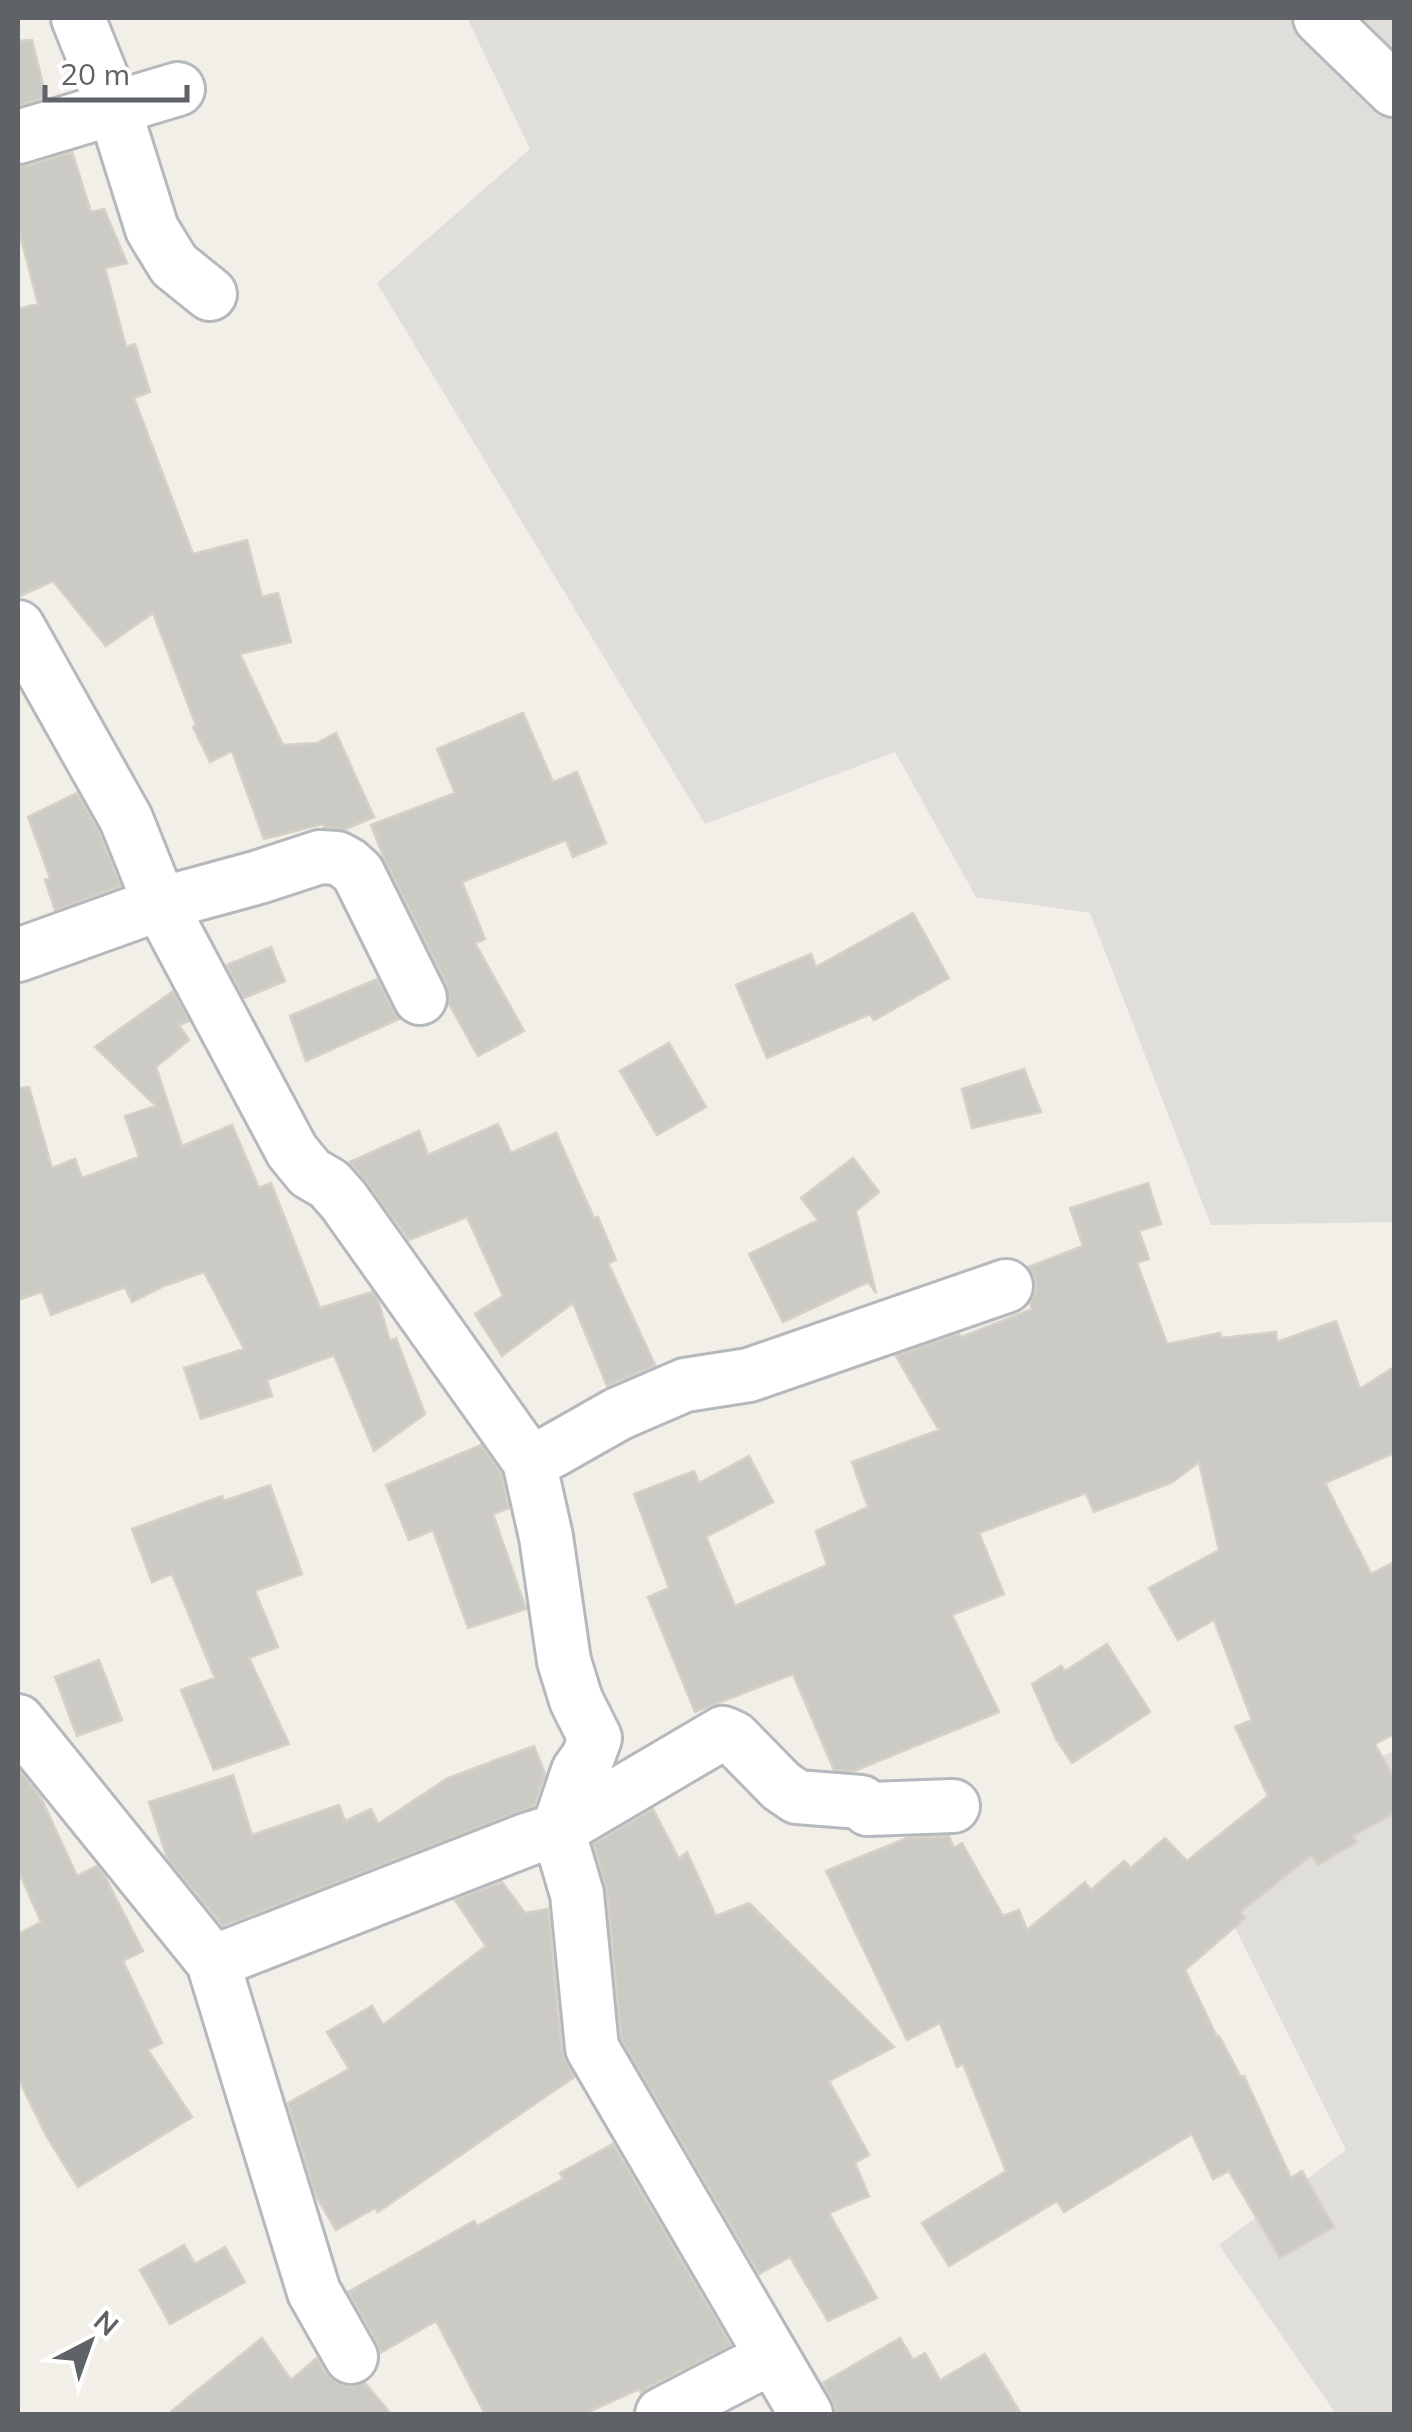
<svg xmlns="http://www.w3.org/2000/svg" width="1412" height="2432" viewBox="0 0 1412 2432" font-family="Mulish,sans-serif">
  <style>
    .industrial { fill: #e0deda }
    .building { fill: #cccac5; stroke: #d6d1c6; stroke-width: 2.5 }
    .lines { fill: none; stroke-linecap: round; stroke-linejoin: round }
    .minor-casing { stroke: #b5b8bc; stroke-width: 58 }
    .minor { stroke: #fff; stroke-width: 52 }
  </style>
  <rect width="100%" height="100%" fill="#f1efe8"/>
  <path class="industrial" d="M467 18H1394V1222L1211 1225 1090 913 976 897 895 752 705 824 377 283 530 149Z
    M1394 1751V2414H1336L1219 2245 1346 2150 1207 1872 1347 1771Z"/>
  <path class="building" d="M32 40 46 97 18 106V41Z
    M72 152 91 212 104 209 127 263 105 268 126 347 135 344 150 392 134 398 193 554 247 540 262 597 278 593 291 642 240 654 283 745 317 743 336 733 374 817 344 830 324 827 323 824 264 839 232 751 210 762 193 727 196 725 153 613 106 646 53 581 18 597V309L38 304 18 227V166H27Z
    M523 713 553 782 577 772 606 843 573 857 566 840 462 882 485 939 475 943 524 1031 478 1056 449 1004 447 985 384 858 371 825 455 793 437 749Z
    M77 793 99 832 121 886 55 910 45 880 50 878 28 817Z
    M913 913 949 978 874 1020 870 1014 767 1058 736 985 811 954 816 967Z
    M271 947 285 981 244 998 227 965Z
    M377 979 393 1011 399 1019 306 1061 290 1016Z
    M173 991 189 1021 179 1025 189 1040 156 1067 182 1146 232 1125 259 1188 271 1183 320 1308 372 1292 378 1300 390 1341 396 1338 425 1414 374 1451 334 1355 267 1380 272 1396 201 1419 184 1368 244 1349 204 1272 164 1286 132 1302 125 1287 51 1315 42 1292 18 1300V1088L29 1087 52 1168 75 1159 82 1178 139 1157 125 1116 156 1106 95 1047Z
    M669 1043 706 1107 657 1135 620 1071Z
    M1024 1069 1041 1112 972 1128 962 1089Z
    M498 1124 511 1153 556 1133 594 1218 598 1217 616 1260 608 1263 655 1365 607 1386 573 1303 502 1356 475 1314 503 1296 467 1217 409 1240 368 1184 350 1162 419 1131 428 1155Z
    M853 1158 879 1192 856 1211 876 1293 868 1282 783 1322 749 1254 818 1220 801 1198Z
    M1148 1183 1161 1224 1139 1231 1149 1259 1137 1263 1167 1344 1220 1333 1221 1338 1276 1332 1277 1342 1336 1321 1360 1389 1394 1367V1453L1325 1483 1371 1574 1394 1562V1734L1375 1744 1394 1778V1813L1353 1836 1357 1842 1318 1865 1312 1855 1240 1912 1245 1918 1185 1970 1217 2037 1219 2036 1241 2077 1244 2076 1291 2178 1302 2171 1334 2227 1280 2258 1229 2171 1213 2179 1192 2134 1064 2212 1057 2201 949 2266 922 2223 1006 2171 963 2064 957 2067 940 2023 907 2040 826 1871 907 1838 949 1836 954 1848 962 1843 1003 1916 1019 1910 1027 1930 1085 1882 1091 1890 1124 1861 1131 1868 1165 1838 1187 1861 1268 1796 1235 1727 1252 1720 1214 1620 1178 1640 1149 1588 1219 1550 1199 1462 1173 1482 1094 1512 1086 1493 979 1533 1004 1594 952 1615 999 1712 854 1771 834 1770 793 1674 695 1712 648 1597 669 1588 634 1494 694 1471 699 1483 749 1456 773 1502 706 1537 735 1606 827 1565 816 1531 868 1507 852 1462 939 1430 896 1356 959 1334 961 1337 1032 1309 1030 1304 1036 1291 1035 1277 1028 1267 1083 1246 1070 1208Z
    M481 1445 501 1473 509 1508 493 1514 526 1609 468 1628 433 1530 409 1540 386 1485Z
    M270 1485 302 1574 255 1591 278 1647 249 1658 289 1744 214 1770 181 1690 215 1678 172 1574 152 1582 132 1529 222 1496 224 1501Z
    M1107 1644 1150 1712 1072 1763 1056 1739 1032 1684 1061 1666 1065 1671Z
    M99 1660 122 1720 77 1736 55 1677Z
    M534 1746 545 1774 534 1806 223 1926 167 1858 149 1802 233 1775 252 1835 339 1805 345 1821 371 1809 378 1824 448 1778Z
    M18 1768 41 1798 77 1876 97 1866 104 1875 143 1951 123 1961 162 2043 148 2050 192 2117 78 2187 47 2137 18 2078V1934L41 1922 18 1870Z
    M653 1809 679 1859 687 1852 716 1916 749 1903 894 2047 829 2081 869 2155 855 2163 869 2196 829 2213 877 2298 828 2321 790 2257 759 2274 621 2039 607 1891 593 1844Z
    M502 1882 525 1913 548 1909 562 2051 574 2077 378 2212 375 2208 336 2230 315 2194 288 2103 349 2069 327 2032 372 2006 383 2025 486 1946 455 1900Z
    M613 2144 731 2345 648 2387 641 2394 639 2389 584 2414H485L436 2321 380 2353 377 2342 348 2292 474 2221 477 2226 563 2179 560 2173Z
    M184 2245 195 2264 225 2247 245 2282 170 2324 140 2270Z
    M262 2338 291 2380 317 2358 326 2373 337 2383 350 2387 365 2383 391 2414H168Z
    M900 2338 913 2360 925 2353 940 2380 985 2354 1021 2414H836L832 2399 823 2383Z"/>
  <g class="lines">
    <g class="minor-casing">
      <path id="minor" d="M78 18 114 108 152 229 174 265 210 294
        M1320 18 1394 90
        M18 137 178 89
        M18 627 126 819 160 904 259 877 320 857 337 858 348 864 358 873 420 998
        M18 955 160 904 292 1151 310 1173 329 1184 344 1201 529 1461
        M18 1721 213 1962 314 2292 351 2357
        M558 1830 578 1771 588 1757 595 1738 576 1700 564 1661 546 1537 529 1461 551 1452 618 1414 685 1385 749 1375 1006 1286
        M558 1830 723 1733 734 1738 781 1786 797 1797 861 1802 868 1809 953 1806
        M213 1962 529 1839 558 1830 577 1894 592 2048 806 2414
        M662 2414 772 2357"/>
    </g>
    <use href="#minor" class="minor"/>
  </g>
  <rect width="1412" height="2432" fill="none" stroke="#5f6368" stroke-width="40"/>
  <g transform="translate(90 2342) rotate(41)" stroke="#ffffff" stroke-width="8" paint-order="stroke">
  <path d="M0-8L18 38L0 25L-18 38Z" fill="#5f6368"/>
  <text y="-15" font-size="28" font-weight="bold" text-anchor="middle" fill="#5f6368">N</text>
  </g>
  <path d="M45 85v15h142v-15" fill="none" stroke="#5f6368" stroke-width="5"/>
  <text x="60" y="85" font-size="30" fill="#5f6368" stroke="#ffffff" stroke-width="8" paint-order="stroke">20 m</text>
</svg>
